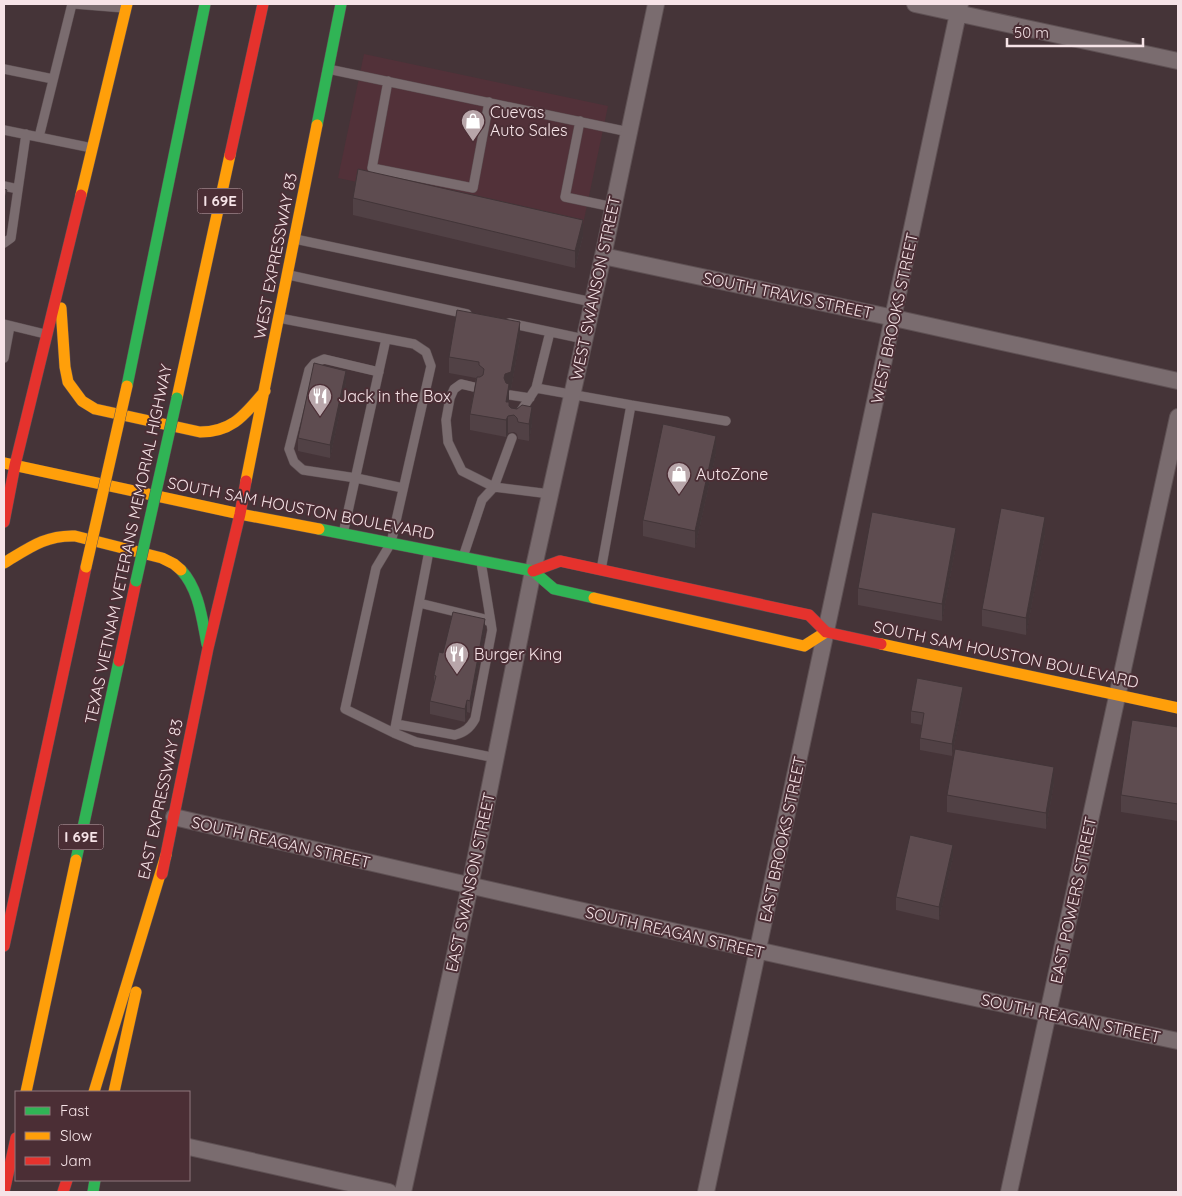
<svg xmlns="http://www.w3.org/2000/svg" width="1182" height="1196" viewBox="0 0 1182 1196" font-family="Quicksand,sans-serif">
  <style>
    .built { fill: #523139 }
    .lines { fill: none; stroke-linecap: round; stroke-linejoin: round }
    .lane-casing { stroke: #5f5154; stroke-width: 10 }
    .street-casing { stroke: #5f5154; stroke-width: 18 }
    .fast-casing { stroke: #5f5154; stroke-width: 12 }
    .slow-casing { stroke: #5f5154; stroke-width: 12 }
    .jam-casing { stroke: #5f5154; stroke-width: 12 }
    .lane { stroke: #7a6c6f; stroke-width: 9 }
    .street { stroke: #7a6c6f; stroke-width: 16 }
    .fast { stroke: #30b455; stroke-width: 11 }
    .slow { stroke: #ff9f0a; stroke-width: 11 }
    .jam { stroke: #e5322d; stroke-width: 11 }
    .fast-bridge-casing { stroke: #5f5154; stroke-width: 12; stroke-linecap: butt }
    .slow-bridge-casing { stroke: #5f5154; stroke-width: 12; stroke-linecap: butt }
    .fast-bridge { stroke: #30b455; stroke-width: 11 }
    .slow-bridge { stroke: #ff9f0a; stroke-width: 11 }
    .wall { fill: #514145 }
    .shaded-wall { fill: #423538 }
    .building { fill: #5e4c50; stroke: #423538 }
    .labels { text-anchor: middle; stroke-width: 4; stroke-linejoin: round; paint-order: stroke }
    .shield { fill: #4b2e35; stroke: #c3adb2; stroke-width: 1 }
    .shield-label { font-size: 15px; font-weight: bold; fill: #f6e3e7 }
    .poi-label { font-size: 16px; fill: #f6e3e7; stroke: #4b2e35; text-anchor: start }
    .street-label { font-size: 16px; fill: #f6e3e7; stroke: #4b2e35 }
  </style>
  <rect width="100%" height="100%" fill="#453438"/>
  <path class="built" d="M364 54 608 106 582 229 338 178Z"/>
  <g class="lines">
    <g class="lane-casing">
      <path id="lane" d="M74 4 124 8
        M4 69 53 79
        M328 69 629 132
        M388 81 372 168 473 188 489 102
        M580 121 565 197 613 207
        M4 130 92 148
        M39 137 72 4
        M4 186 18 189
        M295 239 592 302
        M4 243 11 238 26 134
        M289 275 467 314
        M279 318 414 344 426 352 431 366 391 543 376 568 345 709 394 733
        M509 323 584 339
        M4 324 45 334
        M4 358 10 326
        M379 372 324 359 315 363 309 370 289 449 294 462 303 470 356 478 403 488
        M478 388 461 384 454 389 450 398 446 420 448 442 462 471 494 487 550 494
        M536 388 631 405 601 570
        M510 395 530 398
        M631 405 726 421
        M519 414 536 388 550 332
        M343 534 386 339
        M429 551 394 733 416 742 496 758
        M463 557 482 500 494 487 512 438
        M481 562 491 623
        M396 724 455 735C465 732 470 728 475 719L492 630 491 623 485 619 419 603"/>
    </g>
    <g class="street-casing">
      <path id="street" d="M915 4 1178 61
        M603 256 894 318 1178 381
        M174 817C508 895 842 971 1178 1041
        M189 1147 389 1192
        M403 1192 470 886 533 571 603 256 656 4
        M706 1192 960 4
        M1009 1192 1178 417"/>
    </g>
    <g class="fast-casing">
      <path id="fast" d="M317 125 341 4
        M127 386 205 4
        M319 529 533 571 554 589 594 598
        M181 570C199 589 202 619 207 644
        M76 860 119 661
        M93 1192 95 1180"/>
    </g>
    <g class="slow-casing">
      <path id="slow" d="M81 195 127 4
        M61 308 65 367 68 382 82 401 95 409 200 432C233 432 245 414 265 391
        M177 398 230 155
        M4 463 240 514 319 529
        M246 481 317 125
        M4 563C29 548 45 535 75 536L162 558 174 564 181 570
        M594 598 804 646 826 632
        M881 644 1178 708
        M26 1092 76 860
        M94 1092 166 855
        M114 1092 136 992"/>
    </g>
    <g class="jam-casing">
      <path id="jam" d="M230 155 263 4
        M4 522 15 465 81 195
        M533 571 560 561 809 615 826 632 881 644
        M119 661 136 581
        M162 874 208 648 240 514 246 481
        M4 946 86 567
        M4 1192 16 1138
        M63 1192 67 1180"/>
    </g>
    <use href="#lane" class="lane"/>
    <use href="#street" class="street"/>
    <use href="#fast" class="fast"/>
    <use href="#slow" class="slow"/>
    <use href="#jam" class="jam"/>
    <g class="fast-bridge-casing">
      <path id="fast-bridge" d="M136 581 177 398"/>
    </g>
    <g class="slow-bridge-casing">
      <path id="slow-bridge" d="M86 567 127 386"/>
    </g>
    <use href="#fast-bridge" class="fast-bridge"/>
    <use href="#slow-bridge" class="slow-bridge"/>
  </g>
  <path class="wall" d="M353 198 583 236 575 268 353 215Z
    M520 338 511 389 509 390V406L511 408 532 423 529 441 518 439 517 434 514 432 508 433 506 437 470 430V414L476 378 449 373V357Z
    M346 383 330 458 298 451V438Z
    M716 453 695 548 643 536V520Z
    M1045 534 1026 635 982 626V609Z
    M956 545 942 621 858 605V588Z
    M485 632 470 713 467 712 465 722 430 714V701L434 686V675L443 653Z
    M963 700 952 756 920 750V738L922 725 911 723V711Z
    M1178 727V821L1121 812V795Z
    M1054 783 1046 829 947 812V795Z
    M953 857 939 920 896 910V897Z"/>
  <path class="shaded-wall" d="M7 190V203L4 215V203Z
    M583 220V236L575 268V251Z
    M520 322V338L511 389 509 390V401L506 418 504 378Z
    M346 371V383L330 458V445Z
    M532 407V423L529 441V424Z
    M508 416V433L506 437V420Z
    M716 436V453L695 548V531Z
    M1045 517V534L1026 635V618Z
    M956 528V545L942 621V604Z
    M485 619V632L470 713V701Z
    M963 687V700L952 756V744Z
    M467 700V712L465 722V709Z
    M1054 767V783L1046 829V813Z
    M953 845V857L939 920V907Z"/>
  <path class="building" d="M358 169 583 220 575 251 353 198Z
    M4 189 7 190 4 203Z
    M457 310 520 322 511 372 505 374 504 378 506 383 509 384 506 402H509V406L511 408 517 409 522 405 532 407 529 424 518 422 517 418 514 415 508 416 506 420 470 414 477 377H480L483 375 484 369 479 365V362L449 357Z
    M314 363 346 371 330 445 298 438Z
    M663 424 716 436 695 531 643 520Z
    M1001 508 1045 517 1026 618 982 609Z
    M872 512 956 528 942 604 858 588Z
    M453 612 485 619 470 701 467 700 465 709 430 701 436 676 434 675 439 652 443 653Z
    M917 678 963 687 952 744 920 738 924 713 911 711Z
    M1132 720 1178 727V804L1121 795Z
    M955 749 1054 767 1046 813 947 795Z
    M910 835 953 845 939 907 896 897Z"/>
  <defs>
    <g id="shop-pin" transform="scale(1.25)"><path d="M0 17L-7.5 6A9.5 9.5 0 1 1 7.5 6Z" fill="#b8a6aa" stroke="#4b2e35"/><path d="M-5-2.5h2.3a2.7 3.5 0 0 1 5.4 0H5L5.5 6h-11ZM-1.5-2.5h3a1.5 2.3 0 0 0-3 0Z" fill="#fff"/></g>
    <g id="restaurant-pin" transform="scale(1.25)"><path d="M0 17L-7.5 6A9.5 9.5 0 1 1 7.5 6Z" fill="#b8a6aa" stroke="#4b2e35"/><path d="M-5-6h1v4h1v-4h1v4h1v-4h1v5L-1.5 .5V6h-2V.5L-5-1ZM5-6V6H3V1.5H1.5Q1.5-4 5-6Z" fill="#fff"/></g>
  </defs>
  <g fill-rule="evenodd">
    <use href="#shop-pin" x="473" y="121"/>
    <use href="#restaurant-pin" x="320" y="396"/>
    <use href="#shop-pin" x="679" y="474"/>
    <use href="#restaurant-pin" x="457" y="654"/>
  </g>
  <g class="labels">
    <g class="shield">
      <rect x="197.5" y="188.5" width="45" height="25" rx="4"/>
      <rect x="58.5" y="824.5" width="45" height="25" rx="4"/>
    </g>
    <g class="shield-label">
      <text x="220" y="206">I 69E</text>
      <text x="81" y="842">I 69E</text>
    </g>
    <g class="poi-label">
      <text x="490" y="118">Cuevas<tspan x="490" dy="18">Auto Sales</tspan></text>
      <text x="338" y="402">Jack in the Box</text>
      <text x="696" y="480">AutoZone</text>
      <text x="474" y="660">Burger King</text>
    </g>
    <g class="street-label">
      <text transform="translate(275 256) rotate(-79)" y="6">WEST EXPRESSWAY 83</text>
      <text transform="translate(595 288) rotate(-78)" y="6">WEST SWANSON STREET</text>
      <text transform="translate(788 295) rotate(12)" y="6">SOUTH TRAVIS STREET</text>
      <text transform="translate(894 318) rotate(-78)" y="6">WEST BROOKS STREET</text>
      <text transform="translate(301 508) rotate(11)" y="6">SOUTH SAM HOUSTON BOULEVARD</text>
      <text transform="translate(128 544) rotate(-78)" y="6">TEXAS VIETNAM VETERANS MEMORIAL HIGHWAY</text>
      <text transform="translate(1006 654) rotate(12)" y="6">SOUTH SAM HOUSTON BOULEVARD</text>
      <text transform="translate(160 799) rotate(-78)" y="6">EAST EXPRESSWAY 83</text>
      <text transform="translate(782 839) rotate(-78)" y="6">EAST BROOKS STREET</text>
      <text transform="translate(281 842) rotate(13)" y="6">SOUTH REAGAN STREET</text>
      <text transform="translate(470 882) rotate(-78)" y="6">EAST SWANSON STREET</text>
      <text transform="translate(1073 900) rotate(-78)" y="6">EAST POWERS STREET</text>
      <text transform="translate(675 932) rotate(13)" y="6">SOUTH REAGAN STREET</text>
      <text transform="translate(1071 1018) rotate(12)" y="6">SOUTH REAGAN STREET</text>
    </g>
  </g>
  <rect width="1182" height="1196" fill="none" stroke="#f6e3e7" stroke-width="10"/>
  <rect x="15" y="1091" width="175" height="90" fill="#4b2e35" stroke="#8f767c"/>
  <rect x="25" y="1107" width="25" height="8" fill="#30b455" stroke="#8f767c"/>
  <text x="60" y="1116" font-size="15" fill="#f6e3e7">Fast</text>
  <rect x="25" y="1132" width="25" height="8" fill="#ff9f0a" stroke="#8f767c"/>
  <text x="60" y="1141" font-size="15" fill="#f6e3e7">Slow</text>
  <rect x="25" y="1157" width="25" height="8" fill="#e5322d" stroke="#8f767c"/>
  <text x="60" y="1166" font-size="15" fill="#f6e3e7">Jam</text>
  <path d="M1007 38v8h136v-8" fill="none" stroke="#f6e3e7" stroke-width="2.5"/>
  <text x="1014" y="38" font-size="15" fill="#f6e3e7" stroke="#4b2e35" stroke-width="4" paint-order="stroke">50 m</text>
</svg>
